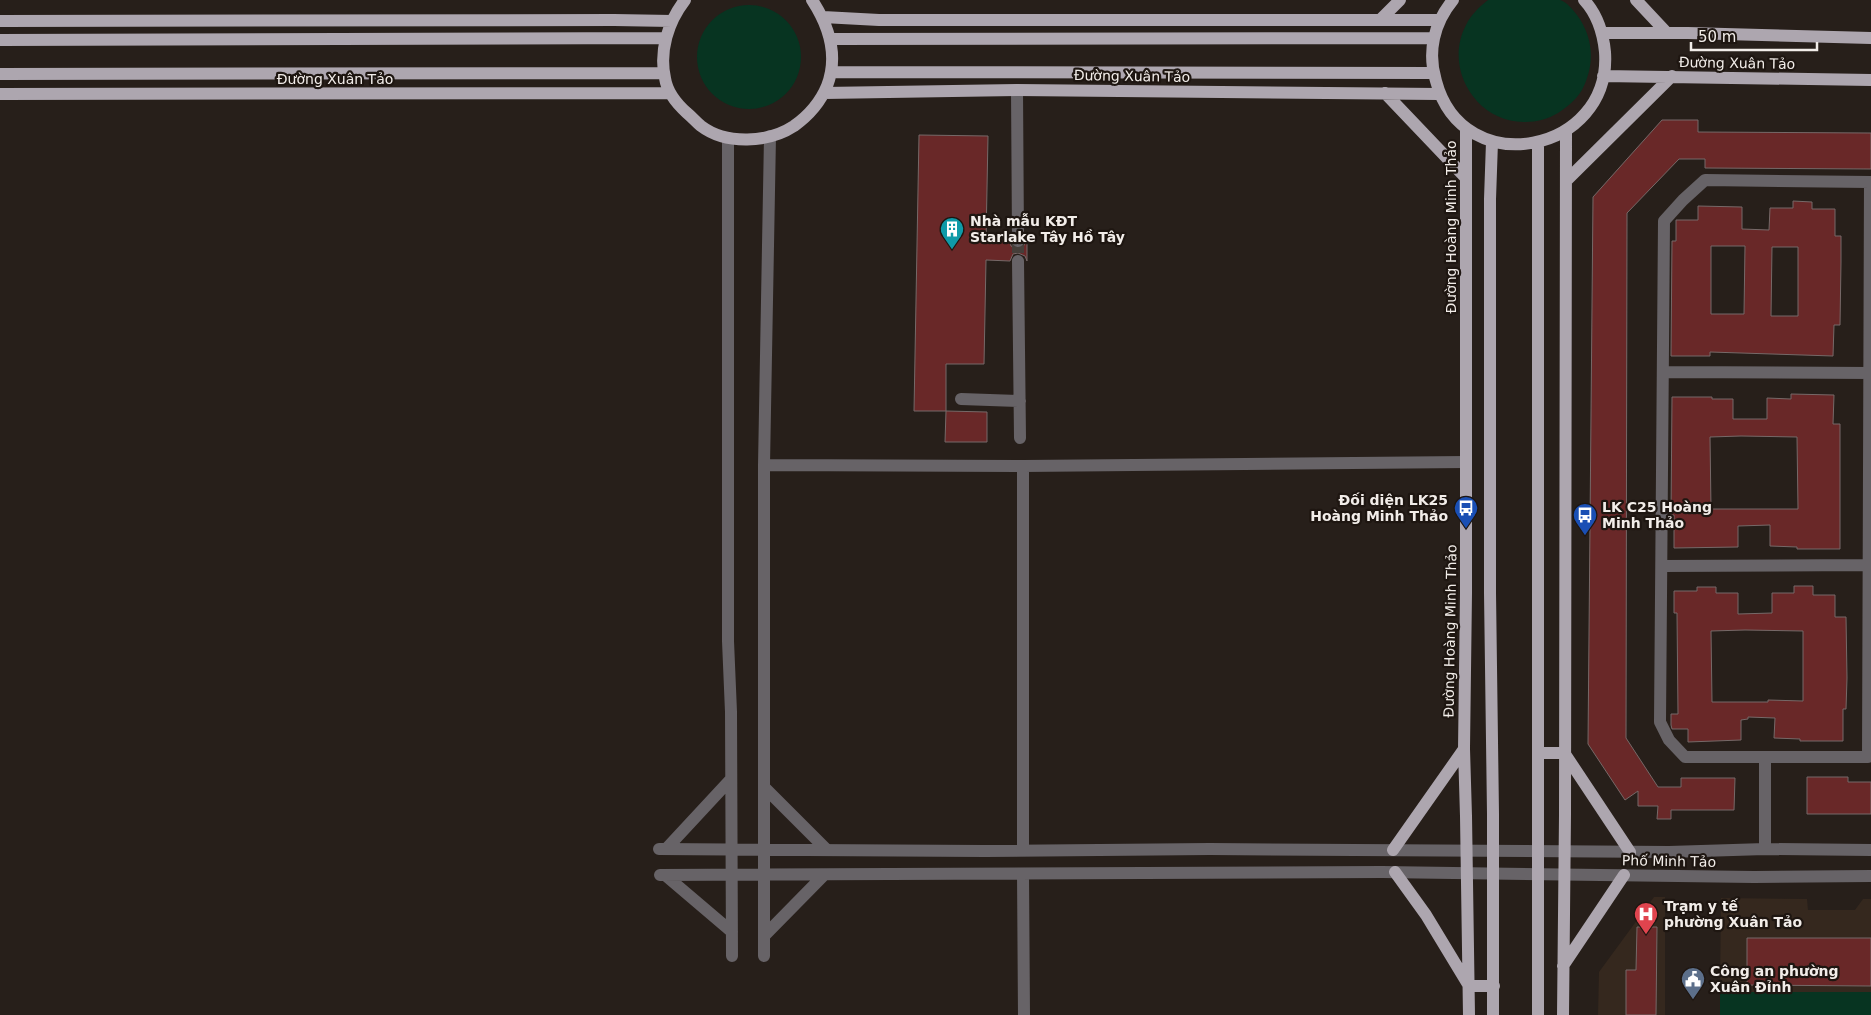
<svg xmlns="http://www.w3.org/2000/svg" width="1871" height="1015" viewBox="0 0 1871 1015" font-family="'DejaVu Sans',sans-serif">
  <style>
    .built { fill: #35281e }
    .green { fill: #073421 }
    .building { fill: #692828; stroke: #766968; fill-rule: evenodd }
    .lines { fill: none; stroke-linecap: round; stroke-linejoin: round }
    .minor-tunnel { stroke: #453e39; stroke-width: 12; stroke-dasharray: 12 6; stroke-linecap: butt }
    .minor { stroke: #676367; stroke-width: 12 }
    .major { stroke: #ada6af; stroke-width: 12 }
    .labels { text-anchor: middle; stroke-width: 4.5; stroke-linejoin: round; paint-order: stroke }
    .street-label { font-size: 14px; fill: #f2ede9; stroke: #1e1611 }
    .poi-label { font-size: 14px; font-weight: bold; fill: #f2ede9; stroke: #1e1611; text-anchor: start }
  </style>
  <rect width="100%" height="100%" fill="#271f1a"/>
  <path class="built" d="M1654 897H1665V1015H1598L1599 972Z
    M1721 898 1807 899 1808 910H1855L1863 899H1871V992H1720Z"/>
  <path class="green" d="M1488 0C1506 0 1524 0 1541 0 1547 0 1555 0 1560 0 1567 2 1573 10 1577 15 1594 38 1595 65 1582 90 1576 100 1567 107 1558 113 1548 119 1537 122 1525 122 1477 123 1443 69 1466 25 1471 15 1479 7 1488 0Z
    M697 57a52 52 0 1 1 104 0a52 52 0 1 1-104 0Z
    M1720 992H1871V1015H1720Z"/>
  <path class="building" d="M1662 120H1698V132L1871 133V169L1705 168V159H1679L1627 213 1626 738 1658 787H1681V778H1735L1734 810H1671V819H1657L1658 806H1638V791L1625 800 1588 744 1593 197Z
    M919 135 988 136 986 240 1010 241 1011 246 1018 249 1022 248 1027 241V261L1025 256 1018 253 1013 254 1010 261 986 260 984 364H946V411H914Z
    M1793 201 1812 202V209H1835V236H1841V262L1840 325H1834L1833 356 1710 352V356H1671L1672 241H1676V220H1698V206L1742 207V229L1769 230 1770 208H1793ZM1711 246H1745L1744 314H1711ZM1772 247H1798V316H1771Z
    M1791 394 1834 395 1833 424H1840V549H1797V547L1770 546V525L1738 526V547L1674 548V515H1671L1672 397H1712V399H1733V419H1767V398L1791 399ZM1741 436 1797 437 1798 509H1711L1710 437Z
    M946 411 987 412V442H945Z
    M1794 586H1813V595H1835V617H1846L1847 678 1846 709H1843V741H1800V739L1774 738 1775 718 1748 717V719L1741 720V740L1688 742V729H1672L1671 725V714H1678L1677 613H1674V591H1697V587H1716V593H1738V614L1772 613V593H1794ZM1745 630 1803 631V701L1768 700V702H1712L1711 631Z
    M1807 777H1848V782H1871V814H1807Z
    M1637 927H1657L1656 1015H1626V970H1636Z
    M1747 938H1871V986L1747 985Z"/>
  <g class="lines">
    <path class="minor-tunnel" d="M1018 241V261"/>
    <path class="minor" d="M1017 90 1018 241
      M728 138V641L731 712 732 956
      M1705 180 1870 182 1868 757H1685L1669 740 1660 722 1664 221 1683 200Z
      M1018 261 1020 438
      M1663 372 1871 373
      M961 399 1020 401
      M764 465 1023 466 1466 462
      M1023 466V849
      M1662 566 1869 565
      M1765 758V849
      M764 787 826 849
      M659 849 985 851 1210 849 1669 852 1765 849 1871 850
      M666 849 731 779
      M1023 874 1024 1015
      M660 875 1382 872 1754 877 1871 876
      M665 875 732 932
      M764 936 824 875
      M764 956V465L770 136"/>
    <path class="major" d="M685 0C668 22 659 51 665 78 667 92 677 104 687 113 692 117 696 122 701 126 726 145 768 143 794 126 808 116 820 103 827 86 839 55 829 26 812 0
      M1453 0C1434 23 1427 52 1436 81 1463 183 1612 153 1605 52 1603 32 1597 14 1584 0
      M1636 0 1667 33
      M823 17 879 20H1440
      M1380 20 1400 0
      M0 21 614 20 672 21
      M1602 33H1688L1871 38
      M831 39 1433 38
      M0 40 666 38
      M831 72 1433 73
      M0 74 664 73
      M1603 76 1871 80
      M824 93 1017 90 1439 94
      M1385 93 1466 178
      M0 94 670 93
      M1466 128V593L1464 749 1466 816 1469 1015
      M1492 142 1490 199V593L1493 814V1015
      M1538 142V1015
      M1566 181 1672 76
      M1539 753H1565
      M1565 754 1630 852
      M1393 850 1464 749
      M1395 872 1426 915 1469 986H1494
      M1563 966 1624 875
      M1563 1015 1565 815 1566 130"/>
  </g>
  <defs>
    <g id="building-pin" transform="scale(1.25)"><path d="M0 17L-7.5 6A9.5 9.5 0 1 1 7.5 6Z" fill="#0f9aa8" stroke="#1e1611"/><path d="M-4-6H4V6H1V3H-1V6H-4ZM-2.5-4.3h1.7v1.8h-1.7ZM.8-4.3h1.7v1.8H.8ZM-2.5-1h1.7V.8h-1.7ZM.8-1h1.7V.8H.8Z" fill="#fff"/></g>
    <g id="bus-pin" transform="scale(1.25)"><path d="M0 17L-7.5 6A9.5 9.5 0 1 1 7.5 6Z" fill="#1a4fb4" stroke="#1e1611"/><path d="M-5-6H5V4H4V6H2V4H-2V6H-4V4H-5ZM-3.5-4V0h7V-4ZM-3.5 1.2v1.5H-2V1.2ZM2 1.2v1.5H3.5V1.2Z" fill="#fff"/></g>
    <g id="hospital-pin" transform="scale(1.25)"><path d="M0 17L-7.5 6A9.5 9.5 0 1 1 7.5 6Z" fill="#e0444e" stroke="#1e1611"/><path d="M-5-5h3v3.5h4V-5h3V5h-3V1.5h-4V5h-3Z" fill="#fff"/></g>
    <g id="civic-pin" transform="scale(1.25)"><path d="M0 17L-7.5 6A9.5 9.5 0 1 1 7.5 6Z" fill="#5c6f8a" stroke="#1e1611"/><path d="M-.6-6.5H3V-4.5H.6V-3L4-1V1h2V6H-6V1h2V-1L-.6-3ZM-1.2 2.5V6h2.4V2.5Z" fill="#fff"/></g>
  </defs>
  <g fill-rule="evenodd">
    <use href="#building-pin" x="952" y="229"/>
    <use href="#bus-pin" x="1466" y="508"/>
    <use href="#bus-pin" x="1585" y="515"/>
    <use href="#hospital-pin" x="1646" y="914"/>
    <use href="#civic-pin" x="1693" y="979"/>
  </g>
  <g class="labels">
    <g class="street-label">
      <text transform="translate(1737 63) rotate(1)" y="5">Đường Xuân Tảo</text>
      <text transform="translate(1132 76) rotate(1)" y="5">Đường Xuân Tảo</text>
      <text x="335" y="84">Đường Xuân Tảo</text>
      <text transform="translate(1451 227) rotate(-90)" y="5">Đường Hoàng Minh Thảo</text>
      <text transform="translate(1450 631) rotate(-89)" y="5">Đường Hoàng Minh Thảo</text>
      <text transform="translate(1669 861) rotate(1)" y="5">Phố Minh Tảo</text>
    </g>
    <g class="poi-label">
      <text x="970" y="226">Nhà mẫu KĐT<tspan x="970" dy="16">Starlake Tây Hồ Tây</tspan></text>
      <text x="1448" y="505" text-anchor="end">Đối diện LK25<tspan x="1448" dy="16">Hoàng Minh Thảo</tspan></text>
      <text x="1602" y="512">LK C25 Hoàng<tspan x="1602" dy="16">Minh Thảo</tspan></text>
      <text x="1664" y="911">Trạm y tế<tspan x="1664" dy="16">phường Xuân Tảo</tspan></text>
      <text x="1710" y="976">Công an phường<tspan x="1710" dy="16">Xuân Đỉnh</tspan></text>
    </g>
  </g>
  <path d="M1691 42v8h126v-8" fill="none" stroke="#f2ede9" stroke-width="2.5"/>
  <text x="1698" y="42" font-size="15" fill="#f2ede9" stroke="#1e1611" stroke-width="4" paint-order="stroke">50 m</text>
</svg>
